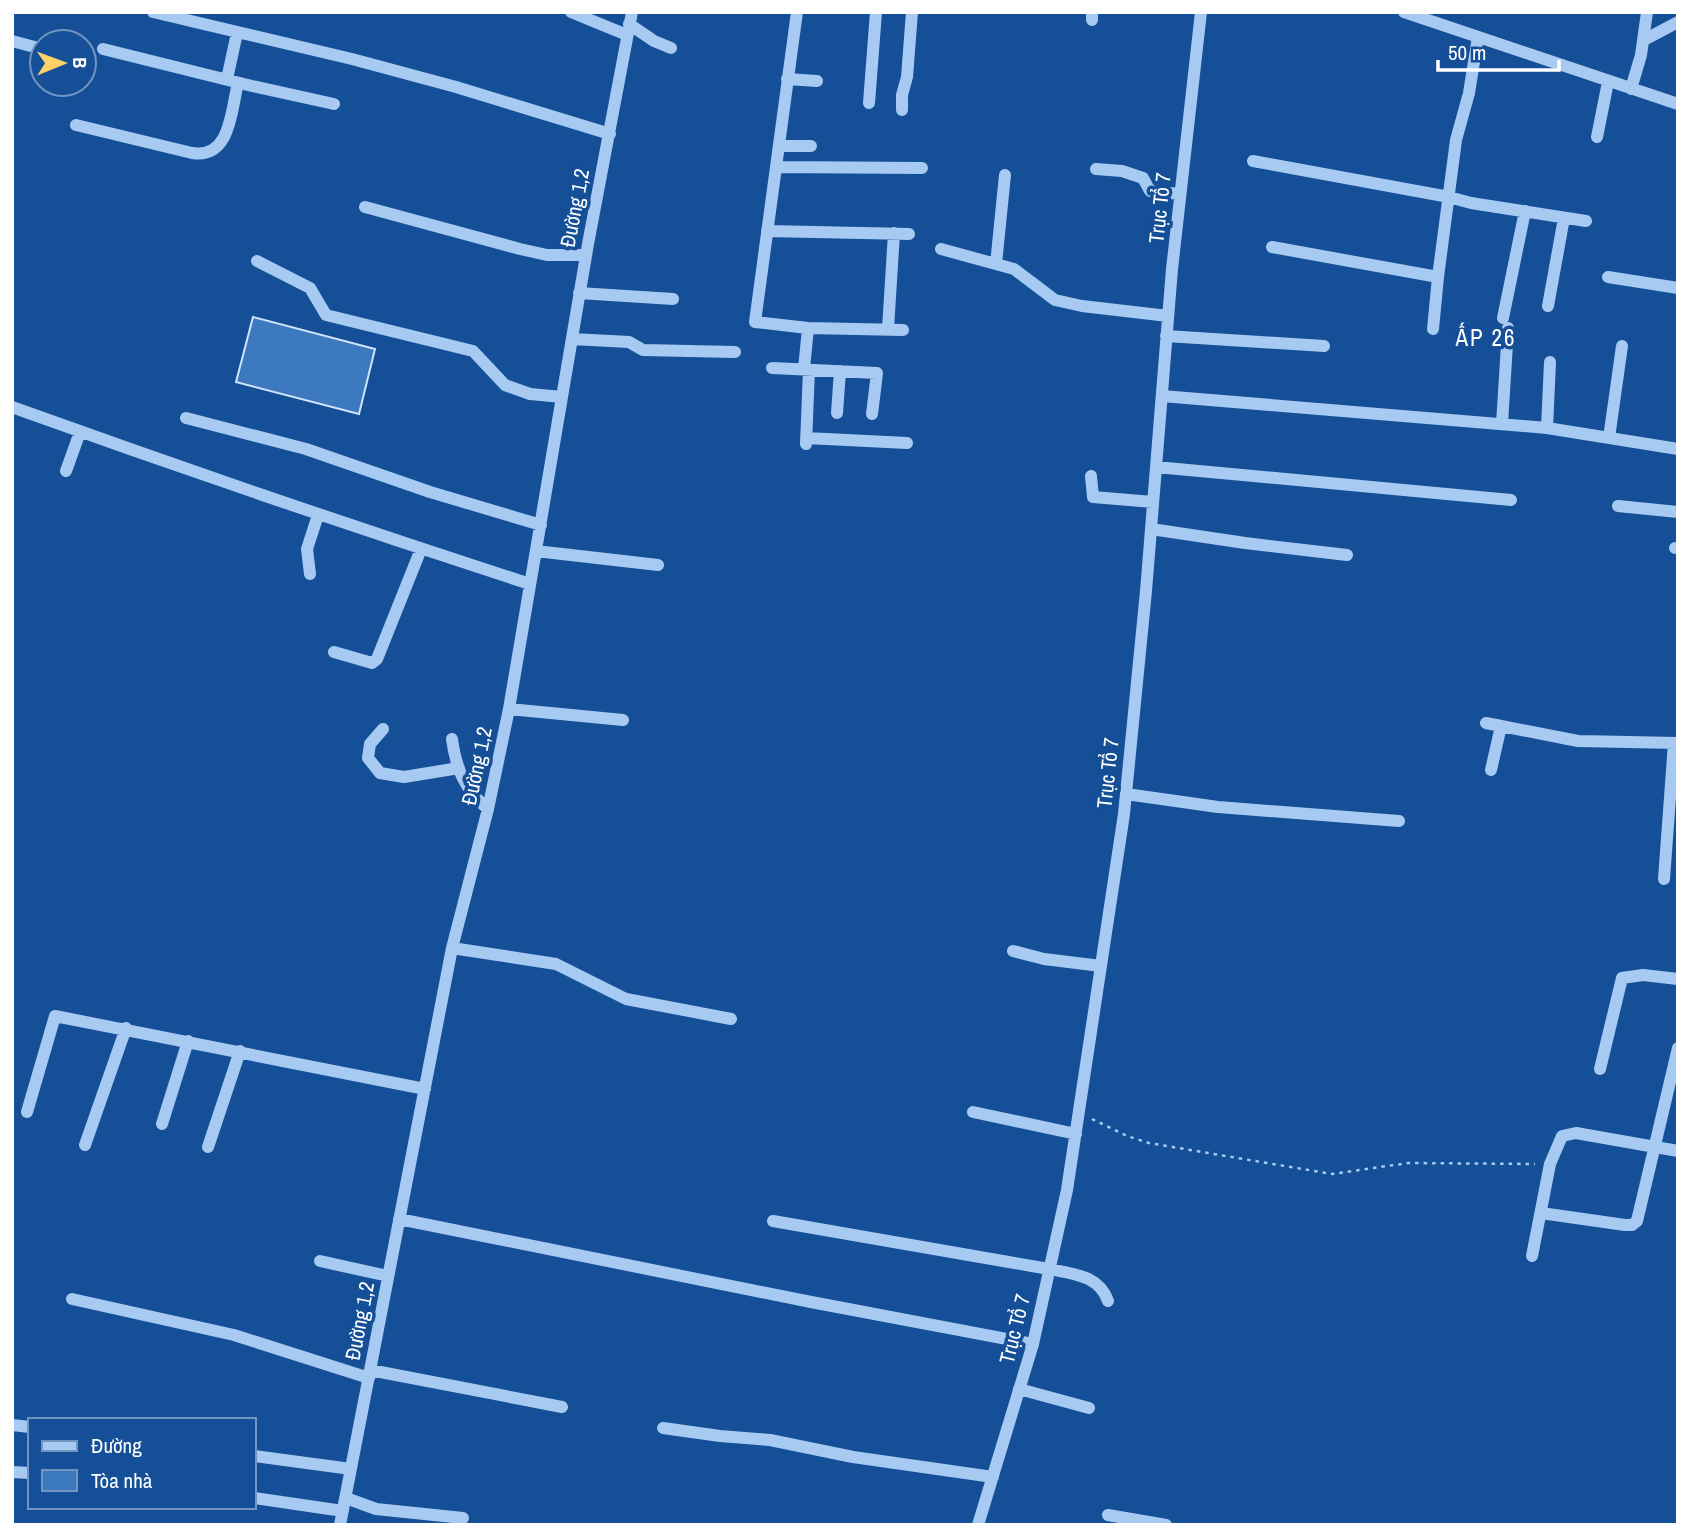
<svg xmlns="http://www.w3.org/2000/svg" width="1690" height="1537" viewBox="0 0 1690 1537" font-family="'Archivo Narrow',sans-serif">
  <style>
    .building { fill: #3d79bf; stroke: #cee4fd; stroke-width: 2 }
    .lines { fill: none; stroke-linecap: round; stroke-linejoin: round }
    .path { stroke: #a7caf2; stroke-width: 2.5; stroke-dasharray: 3.5 5; stroke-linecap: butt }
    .minor { stroke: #a7caf2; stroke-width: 12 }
    .labels { text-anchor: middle; stroke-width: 7; stroke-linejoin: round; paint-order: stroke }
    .street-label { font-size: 21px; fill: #fff; stroke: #154f97 }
    .neighbourhood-label { font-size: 23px; letter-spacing: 2px; fill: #fff; stroke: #154f97 }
  </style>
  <rect width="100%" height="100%" fill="#154f97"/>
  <path class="building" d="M253 317 375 349 359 414 236 382Z"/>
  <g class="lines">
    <path class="path" d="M1092 1119 1127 1136 1149 1143 1332 1174 1408 1163 1535 1164"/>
    <path class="minor" d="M153 12 352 59 456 87 610 134
      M571 12 627 35
      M797 12 755 322 808 328 903 330
      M1404 12 1678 104
      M1092 20V12
      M629 24 654 41 671 48
      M1644 40 1678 22
      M12 41 42 49
      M103 49 252 86 334 104
      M227 79 237 33
      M787 79 817 81
      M1631 89 1641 55 1647 12
      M869 103 876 12
      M902 110V95L907 77 912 12
      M76 125 192 153C231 159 231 110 238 83
      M1597 137 1608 82
      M779 146H811
      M1253 161 1449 197 1471 203 1586 221
      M776 167 922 168
      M1096 169 1122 171 1143 178 1150 191 1180 194
      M365 207 520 249 547 255H586
      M767 231 909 234
      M1272 247 1438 277 1456 140 1469 93 1478 37
      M941 249 1014 269 1055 300 1082 306 1168 316
      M257 261 310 288 326 315 473 351 505 385 530 394 562 397
      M996 264 1005 175
      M1608 277 1678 288
      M579 293 673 299
      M1548 306 1564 218
      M1503 318 1525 211
      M888 329 894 233
      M1433 329 1438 277
      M1166 336 1324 346
      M572 339 629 342 643 350 735 352
      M772 368 877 373 872 414
      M804 369 808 328
      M1162 396 1547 428 1678 449
      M12 407C184 469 357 528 530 584
      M837 413 840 371
      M186 418 306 449 430 492 541 525
      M1502 424 1508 328
      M1547 428 1550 362
      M806 438 907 443
      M1609 438 1622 346
      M806 444 809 370
      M1156 467 1511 500
      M66 471 80 432
      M1091 476 1093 497 1153 502
      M1618 506 1678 512
      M1151 529 1245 543 1347 555
      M1675 548H1678
      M536 551 658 565
      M310 574 307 549 318 515
      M334 652 372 663 377 659 421 549
      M509 709 623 720
      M1486 723 1578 741 1678 743
      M383 729 370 744 368 758 380 773 404 777 459 768
      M452 739C456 769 465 790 488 809
      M1491 770 1501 726
      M1126 794 1218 807 1399 821
      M1664 879 1674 743
      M452 948 556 964 626 999 731 1019
      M1013 951 1044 959 1101 966
      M1600 1069 1622 978 1643 975 1678 979
      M27 1112 55 1016 425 1089
      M973 1112 1076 1134
      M162 1124 188 1041
      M85 1145 126 1028
      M208 1147 240 1051
      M1541 1213 1625 1225H1632L1637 1221 1678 1048
      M399 1219 811 1302 1033 1344
      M773 1221 1049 1269C1073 1274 1099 1275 1108 1301
      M1532 1256 1550 1164 1562 1136 1576 1133 1678 1151
      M320 1261 388 1276
      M72 1299 234 1335 369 1378
      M370 1370 562 1407
      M1019 1389 1089 1408
      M12 1425 30 1427
      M663 1428 720 1436 770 1440 853 1457 993 1477
      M254 1456 351 1469
      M12 1472 30 1473
      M254 1498 343 1511
      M346 1498 376 1509 463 1518
      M1108 1515 1166 1525
      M340 1525 452 948 488 809 509 709 588 244 632 12
      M978 1525 1033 1344 1067 1190 1124 814 1146 591 1172 269 1201 12"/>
  </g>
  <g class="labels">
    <g class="street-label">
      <text transform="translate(575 208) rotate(-79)" y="7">Đường 1,2</text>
      <text transform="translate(1160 208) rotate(-84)" y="7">Trục Tổ 7</text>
      <text transform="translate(477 766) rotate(-78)" y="7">Đường 1,2</text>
      <text transform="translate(1108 773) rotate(-84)" y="7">Trục Tổ 7</text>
      <text transform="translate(360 1321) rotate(-79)" y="7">Đường 1,2</text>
      <text transform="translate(1015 1329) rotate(-76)" y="7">Trục Tổ 7</text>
    </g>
    <g class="neighbourhood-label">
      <text x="1486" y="346">ẤP 26</text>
    </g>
  </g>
  <rect width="1690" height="1537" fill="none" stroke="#ffffff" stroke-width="28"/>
  <rect x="28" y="1418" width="228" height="91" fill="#154f97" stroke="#7395c1" stroke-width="2"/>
  <rect x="42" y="1441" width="35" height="10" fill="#a7caf2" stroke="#7395c1" stroke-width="2"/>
  <text x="91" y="1453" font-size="21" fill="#ffffff">Đường</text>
  <rect x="42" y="1470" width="35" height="21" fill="#3d79bf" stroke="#7395c1" stroke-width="2"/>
  <text x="91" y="1488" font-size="21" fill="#ffffff">Tòa nhà</text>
  <g transform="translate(63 63) rotate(89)"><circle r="33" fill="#154f97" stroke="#7395c1" stroke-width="2"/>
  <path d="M0-5L12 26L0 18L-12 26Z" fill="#ffd168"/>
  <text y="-10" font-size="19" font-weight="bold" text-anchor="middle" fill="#ffffff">B</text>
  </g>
  <path d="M1438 60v10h121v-10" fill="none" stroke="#ffffff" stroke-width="3.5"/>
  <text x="1448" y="60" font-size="21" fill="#ffffff" stroke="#154f97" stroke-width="5" paint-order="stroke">50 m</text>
</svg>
